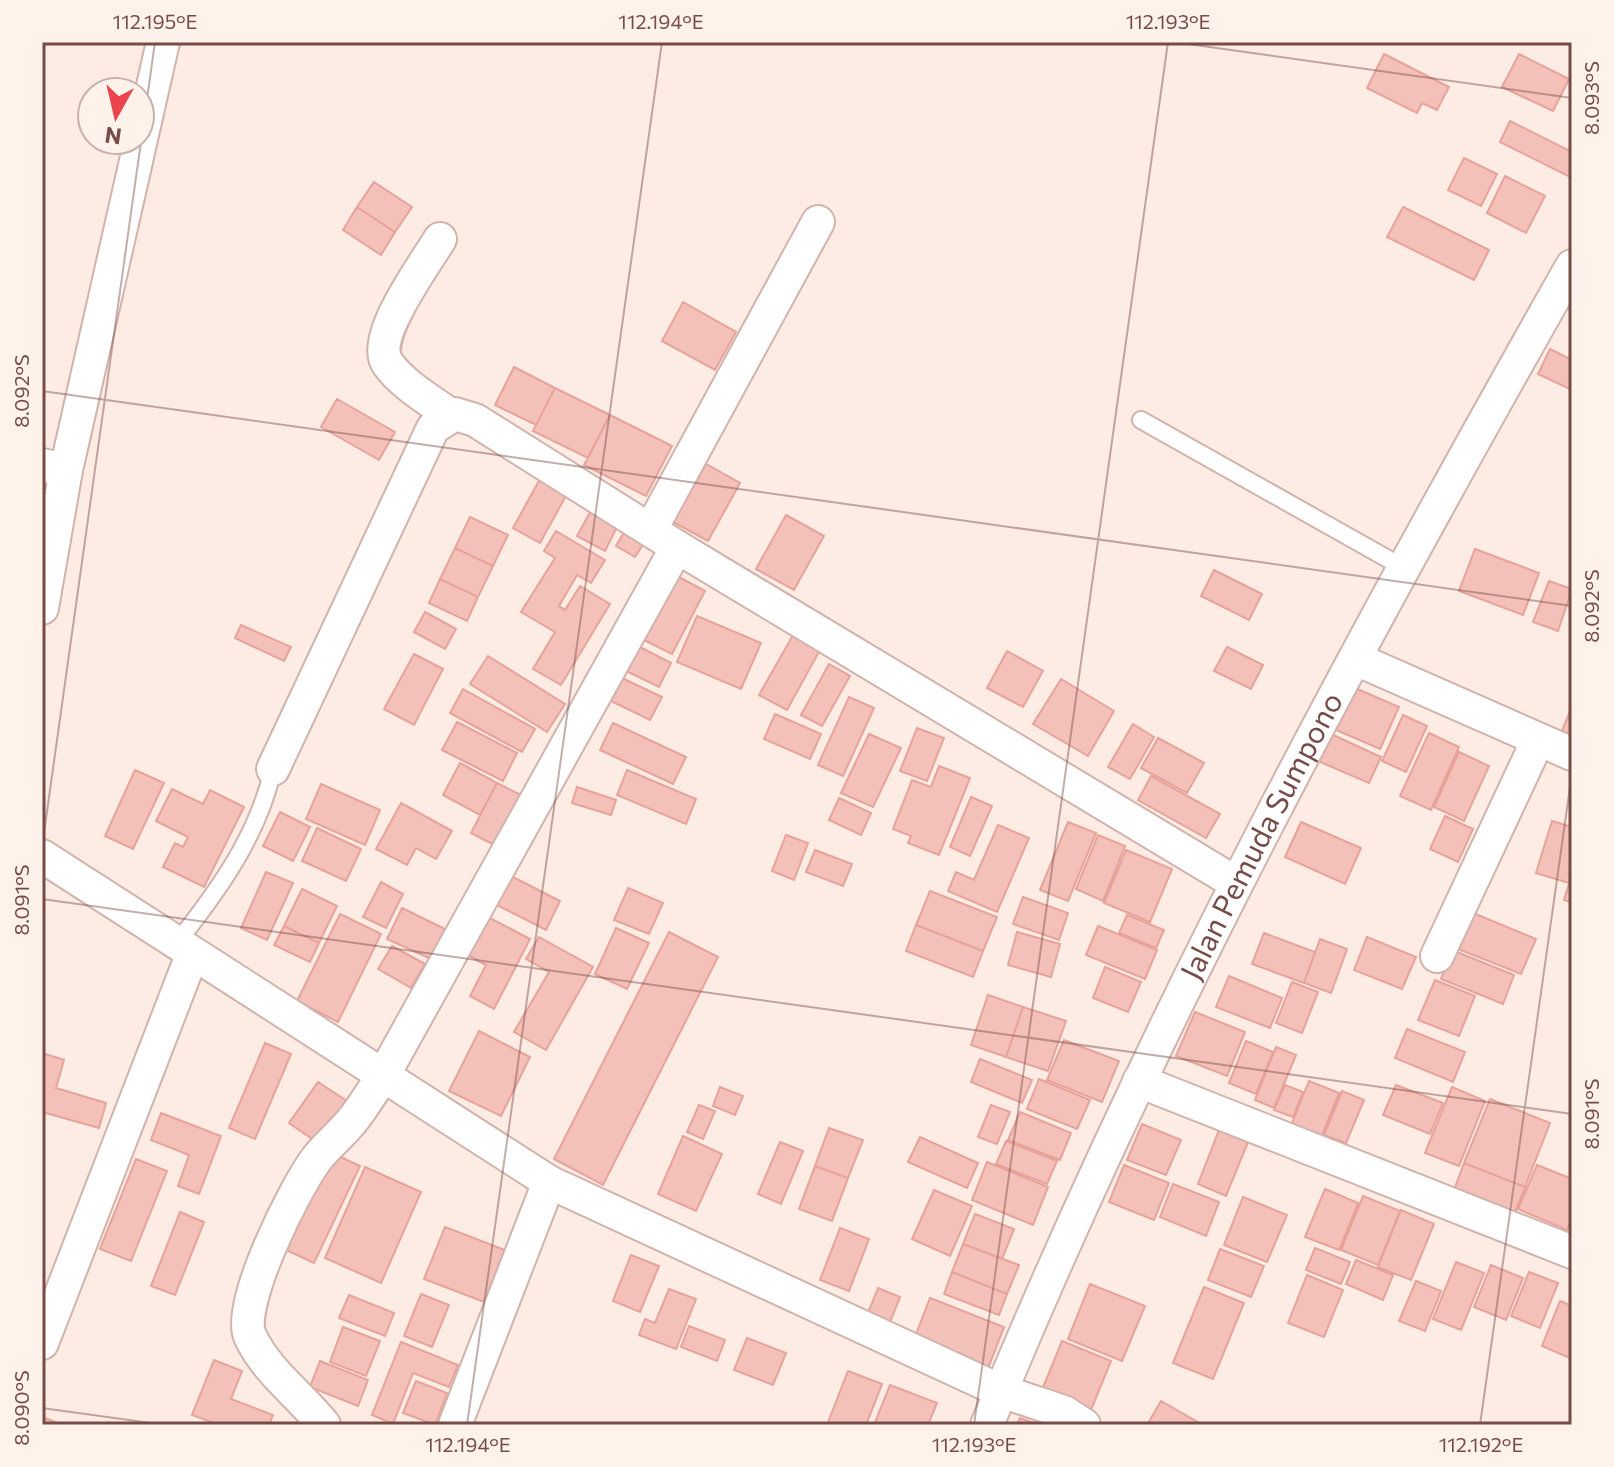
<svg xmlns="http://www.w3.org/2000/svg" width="1614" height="1467" viewBox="0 0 1614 1467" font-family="Commissioner,sans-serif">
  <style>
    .building { fill: #f4c1ba; stroke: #e7a29a; stroke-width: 2 }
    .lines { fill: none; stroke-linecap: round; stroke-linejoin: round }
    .service-casing { stroke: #d1b3ac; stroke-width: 20 }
    .minor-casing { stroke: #d1b3ac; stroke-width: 36 }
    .service { stroke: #fff; stroke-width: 16 }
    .minor { stroke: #fff; stroke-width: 32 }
    .ticks { fill: none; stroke: #774c48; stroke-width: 2; stroke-opacity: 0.45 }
    .labels { text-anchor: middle; stroke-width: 8; stroke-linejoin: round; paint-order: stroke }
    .street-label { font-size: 30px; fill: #774c48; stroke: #fff2eb }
    .neatline { fill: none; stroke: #774c48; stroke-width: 3 }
    .ticks-label { font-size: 20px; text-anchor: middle; fill: #774c48 }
  </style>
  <rect width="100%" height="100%" fill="#fdece4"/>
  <path class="building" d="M1384 54 1449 87 1437 110 1422 103 1417 113 1367 88Z
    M1519 54 1569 79 1553 111 1502 87Z
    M1510 121 1572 152V178L1500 142Z
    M1464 158 1497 174 1481 206 1448 190Z
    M1505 176 1545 196 1526 233 1487 213Z
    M374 182 412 207 395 232 357 207Z
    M357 207 395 232 381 255 343 230Z
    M1403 207 1489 250 1474 280 1387 237Z
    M683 302 736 332 715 370 662 341Z
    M1550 349 1572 360V390L1538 374Z
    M514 367 555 388 536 425 495 405Z
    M555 388 610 415 588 458 533 431Z
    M337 399 395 432 379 460 321 427Z
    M610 415 672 446 646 496 584 465Z
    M706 464 740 483 708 541 673 522Z
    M541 477 568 492 540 543 513 528Z
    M594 505 621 519 605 551 577 536Z
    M786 515 824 536 794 590 756 569Z
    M470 517 508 535 493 566 455 548Z
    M629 524 649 535 635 557 616 546Z
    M556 531 605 560 591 583 577 575 559 606 565 610 580 586 610 604 561 685 533 669 555 632 521 612 555 558 544 551Z
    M455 548 493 566 478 597 440 579Z
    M1475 549 1539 573 1523 615 1459 591Z
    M1214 570 1262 594 1249 620 1201 596Z
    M675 575 705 591 672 654 642 639Z
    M440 579 478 597 467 621 429 603Z
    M1549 581 1572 589 1558 631 1533 622Z
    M425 612 456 629 445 649 414 632Z
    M697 616 761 643 741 689 677 662Z
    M241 625 291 647 284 661 235 638Z
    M793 635 820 650 787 710 759 695Z
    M636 645 671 663 659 687 624 670Z
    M1227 647 1263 665 1251 689 1214 671Z
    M1007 651 1043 671 1023 707 987 688Z
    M414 654 443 669 414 725 384 709Z
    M488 656 565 704 547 732 470 684Z
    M829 664 850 676 822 726 801 715Z
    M622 678 662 697 650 720 611 701Z
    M1061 679 1114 711 1088 756 1033 724Z
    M1355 688 1399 707 1380 749 1336 730Z
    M463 689 535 729 522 752 450 713Z
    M849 697 874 708 843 776 818 765Z
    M1572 706V741L1560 736Z
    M775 714 821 734 810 759 764 739Z
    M1403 715 1427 726 1406 772 1382 761Z
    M457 722 517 753 503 781 442 750Z
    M613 723 686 757 673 784 600 750Z
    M1133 724 1154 737 1130 779 1108 767Z
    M917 728 944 738 927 781 900 771Z
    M1429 733 1459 747 1431 810 1400 796Z
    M869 734 901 748 873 807 841 793Z
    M1331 734 1381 757 1369 783 1318 761Z
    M1158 738 1204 763 1187 793 1141 768Z
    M1459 752 1489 766 1464 821 1434 807Z
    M460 763 497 783 480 815 443 795Z
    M939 766 970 778 939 855 908 843 911 836 893 829 912 780 931 787Z
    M135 770 164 783 133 849 105 836Z
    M627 770 696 799 686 824 617 795Z
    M1151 776 1220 814 1206 838 1138 800Z
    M497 783 527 798 500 848 471 833Z
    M321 784 380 810 365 845 306 819Z
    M577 787 616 800 611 815 572 803Z
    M172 789 203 804 210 790 244 807 204 887 163 867 175 843 183 847 188 837 156 821Z
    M971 797 992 806 970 856 950 847Z
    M839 798 871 813 861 835 829 820Z
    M401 803 452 831 436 859 416 848 407 865 376 849Z
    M280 812 310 827 293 861 263 846Z
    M1445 816 1473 829 1458 862 1430 849Z
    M1552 821 1572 827 1569 883 1536 873Z
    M1068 822 1096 833 1068 901 1040 890Z
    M1301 822 1361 848 1345 884 1285 857Z
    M998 825 1029 838 997 912 948 891 956 872 974 880Z
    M317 828 361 849 346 881 302 861Z
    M786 835 808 843 794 880 772 871Z
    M1098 835 1125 846 1103 901 1076 889Z
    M815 850 852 864 843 886 806 872Z
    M1126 850 1172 869 1150 922 1104 903Z
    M266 872 293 883 267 940 241 928Z
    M1572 874V902L1564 900Z
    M511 876 560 901 546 930 497 905Z
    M381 882 403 894 386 928 363 917Z
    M628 888 663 903 649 934 614 920Z
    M302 889 337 906 319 943 284 926Z
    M930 891 997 917 983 951 916 925Z
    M1023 897 1068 913 1059 940 1013 924Z
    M402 908 445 929 431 959 387 939Z
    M1468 911 1536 939 1521 974 1453 947Z
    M340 914 381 934 338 1022 297 1001Z
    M1127 915 1164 930 1156 948 1119 933Z
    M486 916 530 939 494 1009 470 996 486 965 466 954Z
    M916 925 983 951 973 977 906 951Z
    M284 926 319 943 310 962 274 945Z
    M1098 926 1157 950 1145 979 1086 955Z
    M616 928 649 943 627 989 595 974Z
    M669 932 718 957 603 1185 554 1159Z
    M1017 932 1060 944 1051 977 1008 965Z
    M1264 933 1315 952 1304 983 1252 964Z
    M539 937 593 967 546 1050 514 1032 549 972 526 959Z
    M1367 937 1416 957 1402 989 1354 970Z
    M1320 939 1347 949 1331 993 1304 983Z
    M392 946 425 964 411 988 378 969Z
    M1452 950 1514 975 1503 1004 1441 979Z
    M1105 967 1141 982 1128 1012 1093 998Z
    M1229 976 1282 998 1270 1028 1216 1007Z
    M1435 980 1475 996 1459 1036 1418 1020Z
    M1292 982 1318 992 1302 1033 1276 1023Z
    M988 995 1023 1007 1006 1057 971 1045Z
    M1023 1007 1066 1021 1048 1071 1006 1057Z
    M1195 1012 1245 1032 1227 1076 1176 1056Z
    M1407 1029 1465 1052 1453 1082 1395 1058Z
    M479 1031 530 1057 501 1116 449 1091Z
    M1064 1040 1119 1061 1102 1102 1047 1080Z
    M1246 1041 1273 1052 1256 1094 1229 1083Z
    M265 1043 291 1054 255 1139 229 1128Z
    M1276 1047 1296 1055 1274 1108 1255 1100Z
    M42 1053 64 1060 56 1088 106 1103 99 1128 42 1112Z
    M980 1059 1032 1080 1022 1103 971 1082Z
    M1039 1079 1090 1100 1077 1129 1027 1109Z
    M1309 1081 1339 1093 1320 1140 1290 1128Z
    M318 1082 350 1103 321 1145 289 1123Z
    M1285 1085 1303 1092 1293 1117 1274 1110Z
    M1396 1085 1443 1103 1430 1134 1383 1115Z
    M720 1087 743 1096 735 1115 713 1106Z
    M1452 1087 1485 1101 1459 1166 1425 1153Z
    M1342 1091 1364 1100 1346 1143 1324 1135Z
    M1490 1099 1550 1123 1525 1187 1464 1163Z
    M699 1105 715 1111 703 1139 687 1132Z
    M991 1105 1010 1112 997 1144 978 1137Z
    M1020 1112 1071 1133 1060 1160 1008 1140Z
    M161 1113 221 1136 199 1194 178 1186 189 1155 151 1140Z
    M1142 1124 1181 1140 1166 1175 1127 1160Z
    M829 1128 863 1140 848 1178 815 1166Z
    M1219 1130 1248 1142 1226 1196 1198 1184Z
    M683 1136 722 1154 696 1211 658 1194Z
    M920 1137 978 1163 967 1188 908 1162Z
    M1006 1141 1057 1161 1047 1184 996 1164Z
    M780 1142 803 1151 781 1204 758 1194Z
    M328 1151 360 1166 314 1263 282 1248Z
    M136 1159 167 1171 131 1261 100 1249Z
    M987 1162 1048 1187 1033 1225 972 1200Z
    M1464 1163 1525 1187 1510 1225 1450 1201Z
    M1124 1165 1169 1183 1154 1220 1109 1202Z
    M1537 1165 1572 1179V1217L1567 1230 1518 1209Z
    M815 1166 848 1178 832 1221 799 1209Z
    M365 1167 421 1192 381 1283 325 1258Z
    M1173 1184 1219 1202 1206 1236 1160 1217Z
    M1325 1189 1358 1203 1339 1250 1305 1237Z
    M934 1190 972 1206 950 1256 912 1239Z
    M1363 1196 1400 1211 1378 1265 1341 1250Z
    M1243 1197 1287 1215 1267 1262 1224 1245Z
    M1401 1210 1434 1224 1411 1280 1378 1267Z
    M180 1212 204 1222 175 1295 151 1286Z
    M975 1214 1014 1229 1002 1259 963 1244Z
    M445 1227 505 1250 484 1302 424 1279Z
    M840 1228 869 1239 849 1291 820 1280Z
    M963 1244 1019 1265 1007 1294 952 1272Z
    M1315 1248 1350 1262 1341 1284 1306 1270Z
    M1220 1249 1264 1266 1251 1297 1208 1280Z
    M631 1255 659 1266 640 1312 613 1301Z
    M1356 1260 1393 1275 1383 1300 1346 1284Z
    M1456 1262 1484 1273 1461 1330 1433 1319Z
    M1491 1265 1523 1278 1506 1320 1474 1307Z
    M952 1272 1007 1294 999 1315 944 1294Z
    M1529 1272 1558 1283 1540 1328 1511 1316Z
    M1307 1275 1343 1290 1324 1337 1288 1323Z
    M1416 1281 1441 1291 1425 1331 1399 1321Z
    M1090 1284 1145 1306 1122 1361 1068 1339Z
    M1204 1287 1244 1303 1213 1379 1173 1363Z
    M878 1288 900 1297 886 1332 864 1323Z
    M669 1289 696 1299 676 1349 639 1335 645 1319 655 1323Z
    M421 1294 449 1305 432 1347 404 1336Z
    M349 1295 394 1313 385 1336 339 1318Z
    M930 1298 1004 1327 987 1371 913 1342Z
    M1560 1301 1572 1306V1359L1542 1346Z
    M689 1326 725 1340 717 1361 681 1347Z
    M343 1327 380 1341 366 1376 330 1362Z
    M747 1338 786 1353 773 1385 734 1370Z
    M1062 1341 1111 1361 1091 1410 1042 1390Z
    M401 1342 458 1365 449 1387 413 1373 393 1424 372 1415Z
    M214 1360 242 1371 231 1399 273 1415 269 1425H219L192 1415Z
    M320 1361 368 1380 358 1406 310 1387Z
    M848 1371 882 1384 866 1425H827Z
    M416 1381 447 1393 435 1425 403 1413Z
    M890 1385 937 1403 928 1425H874Z
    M1161 1401 1203 1425H1147Z
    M42 1417 63 1425H42Z
    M1020 1418 1039 1425H1017Z"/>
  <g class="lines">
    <g class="service-casing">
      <path id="service" d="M1141 420 1404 568
        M176 944C218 891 258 836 273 769"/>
    </g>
    <g class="minor-casing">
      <g id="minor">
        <path d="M440 239C425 264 369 339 388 364 403 385 430 400 450 415"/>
        <path d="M42 465 66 470 163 42"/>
        <path d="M651 529 818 222"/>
        <path d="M42 608 66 470"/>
        <path d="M1356 659 1572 754"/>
        <path d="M273 769 433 428 455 414 475 420 677 547 1236 883"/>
        <path d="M42 856 549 1182 1001 1391 1064 1412 1084 1425"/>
        <path d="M1437 956 1538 740"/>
        <path d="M1139 1081 1572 1252"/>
        <path d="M42 1343 192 955"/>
        <path d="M324 1425C300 1395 266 1371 250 1336 236 1305 296 1185 318 1157 328 1145 341 1134 351 1122 363 1108 372 1091 383 1076L677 547"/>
        <path d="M455 1425 549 1182"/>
        <path id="s1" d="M987 1425C1151 1024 1359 642 1572 266"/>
      </g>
    </g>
    <use href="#service" class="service"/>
    <use href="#minor" class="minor"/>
  </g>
  <path class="ticks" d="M1174 42 1572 98M42 391 1572 606M42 847 155 42M42 899 1572 1114M42 1408 165 1425M467 1425 662 42M974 1425 1168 42M1480 1425 1572 773"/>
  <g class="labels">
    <g class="street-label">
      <text dy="10" stroke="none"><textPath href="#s1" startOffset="650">Jalan Pemuda Sumpono</textPath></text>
    </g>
  </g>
  <rect width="1614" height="1467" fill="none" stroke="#fff2eb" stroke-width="88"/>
  <g transform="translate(116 116) rotate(188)"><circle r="38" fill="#fff2eb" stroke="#c9b0aa" stroke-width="2"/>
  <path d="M0-6L14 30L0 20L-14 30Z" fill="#ec444d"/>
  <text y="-12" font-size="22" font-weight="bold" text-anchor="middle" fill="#774c48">N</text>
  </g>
  <rect x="44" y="44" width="1526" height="1379" class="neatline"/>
  <g class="ticks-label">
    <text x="155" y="29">112.195°E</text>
    <text x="661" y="29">112.194°E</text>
    <text x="1168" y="29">112.193°E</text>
    <text transform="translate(1592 98) rotate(-90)" y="7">8.093°S</text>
    <text transform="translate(22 391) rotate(-90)" y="7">8.092°S</text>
    <text transform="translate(1592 606) rotate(-90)" y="7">8.092°S</text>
    <text transform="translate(22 900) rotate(-90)" y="7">8.091°S</text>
    <text transform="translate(1592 1114) rotate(-90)" y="7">8.091°S</text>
    <text transform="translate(22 1408) rotate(-90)" y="7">8.090°S</text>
    <text x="468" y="1452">112.194°E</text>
    <text x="974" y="1452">112.193°E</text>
    <text x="1481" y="1452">112.192°E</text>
  </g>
</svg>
